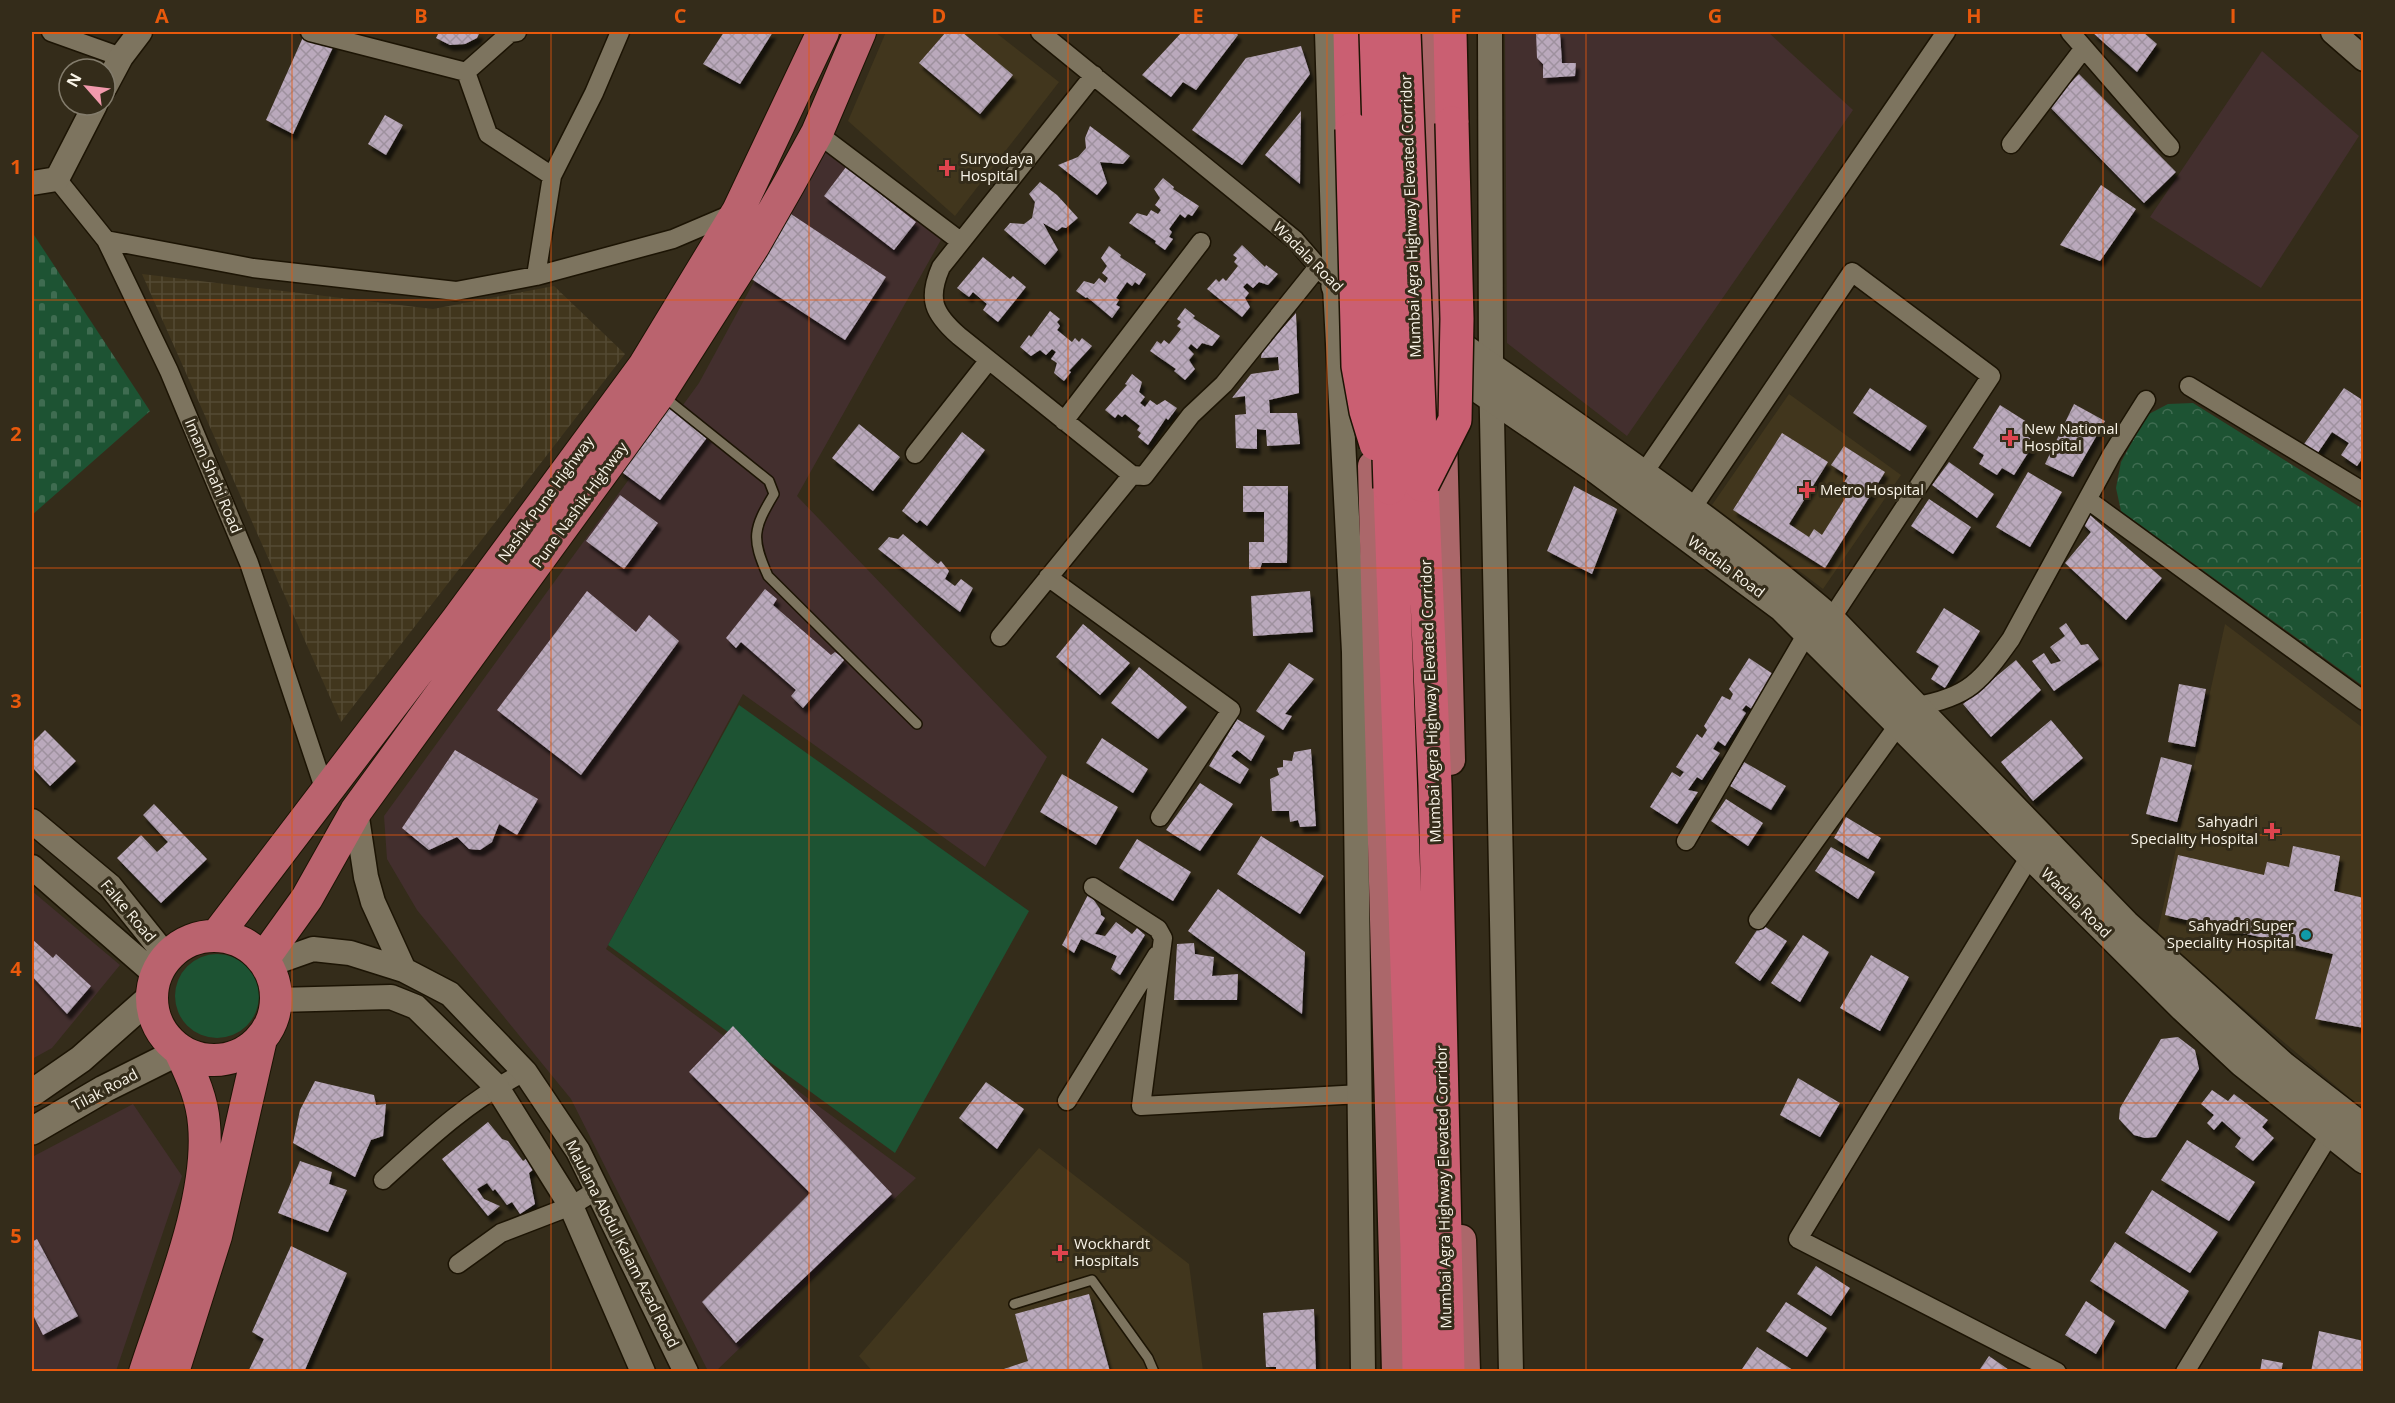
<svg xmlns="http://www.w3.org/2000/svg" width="2395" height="1403" viewBox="0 0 2395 1403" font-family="'Open Sans',sans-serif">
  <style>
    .commercial { fill: #432f2e }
    .industrial { fill: url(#industrial-grid) }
    .built { fill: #41361d }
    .grass { fill: #1d5333 }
    .forest { fill: url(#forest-crowns) }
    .cemetery { fill: url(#cemetery-stones) }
    .building { fill: url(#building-cross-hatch); filter: url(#shadow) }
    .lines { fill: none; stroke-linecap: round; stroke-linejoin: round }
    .service-casing { stroke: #1c1404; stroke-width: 12 }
    .minor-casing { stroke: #1c1404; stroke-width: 21 }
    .tertiary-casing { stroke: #1c1404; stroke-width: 27 }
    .secondary-casing { stroke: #1c1404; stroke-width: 30 }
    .primary-casing { stroke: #1c1404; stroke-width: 33 }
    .trunk-casing { stroke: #1c1404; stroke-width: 34 }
    .motorway-casing { stroke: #1c1404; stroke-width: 36 }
    .service { stroke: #7d745f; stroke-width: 9 }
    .minor { stroke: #7d745f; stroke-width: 18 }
    .tertiary { stroke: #7d745f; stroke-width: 24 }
    .secondary { stroke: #7d745f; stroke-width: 27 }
    .primary { stroke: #ab676a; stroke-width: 30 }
    .trunk { stroke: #ba636e; stroke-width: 32 }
    .motorway { stroke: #ca5f72; stroke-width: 33 }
    .motorway-bridge-casing { stroke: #1c1404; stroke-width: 36; stroke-linecap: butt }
    .motorway-bridge { stroke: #ca5f72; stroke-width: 33 }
    .grid { fill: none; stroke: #e8590c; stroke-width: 1.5; stroke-opacity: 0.55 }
    .health-dot { fill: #e0444e; stroke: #342c1a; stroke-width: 2 }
    .culture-dot { fill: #0f9aa8; stroke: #342c1a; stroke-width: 2 }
    .labels { text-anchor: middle; stroke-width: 6; stroke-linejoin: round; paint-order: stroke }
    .poi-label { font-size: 15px; fill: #f9f4e8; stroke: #342c1a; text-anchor: start }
    .street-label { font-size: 15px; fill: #f9f4e8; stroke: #342c1a }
    .neatline { fill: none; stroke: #e8590c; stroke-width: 2 }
    .grid-label { font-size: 20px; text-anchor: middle; font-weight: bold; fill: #e8590c }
  </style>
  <defs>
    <pattern id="industrial-grid" width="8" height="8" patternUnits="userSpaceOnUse" patternTransform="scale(1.5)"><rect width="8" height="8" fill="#41361d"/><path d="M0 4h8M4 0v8" fill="none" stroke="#544a33"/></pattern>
    <pattern id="forest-crowns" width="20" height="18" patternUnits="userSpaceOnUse" patternTransform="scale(1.5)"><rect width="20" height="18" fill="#1d5333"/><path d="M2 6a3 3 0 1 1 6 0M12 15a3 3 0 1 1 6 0" fill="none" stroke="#3f6c51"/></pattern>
    <pattern id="cemetery-stones" width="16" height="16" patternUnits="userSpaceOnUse" patternTransform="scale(1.5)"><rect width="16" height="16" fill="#1d5333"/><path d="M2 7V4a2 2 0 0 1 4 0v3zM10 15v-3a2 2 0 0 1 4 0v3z" fill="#3f6c51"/></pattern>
    <pattern id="building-cross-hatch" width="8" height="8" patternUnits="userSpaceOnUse" patternTransform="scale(1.5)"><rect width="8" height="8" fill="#baa9bc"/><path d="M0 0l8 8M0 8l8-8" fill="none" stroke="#9e919e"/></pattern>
    <filter id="shadow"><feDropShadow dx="3.5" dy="6" stdDeviation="1.5" flood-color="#0009"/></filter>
  </defs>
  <rect width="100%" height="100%" fill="#342c1a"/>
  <path class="commercial" d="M1505 32H1768L1853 110 1627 436 1507 343Z
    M2262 51 2359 136 2261 288 2150 217Z
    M825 151 942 238 797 496 1047 757 985 867 743 694 606 949 916 1178 716 1371H708L571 1099 417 910 387 859 384 816 699 383Z
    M32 891 120 965 52 1048 32 1059Z
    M133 1104 182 1176 116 1371 32 1372V1157Z"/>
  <path class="industrial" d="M142 274 433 309 554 286 625 354 341 722Z"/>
  <path class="built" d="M886 32H995L1059 82 955 216 848 121Z
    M1789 394 1901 475 1823 589 1712 505Z
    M2225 624 2363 728V1109L2157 935Z
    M1039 1148 1189 1264 1203 1371 873 1372 859 1356Z"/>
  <path class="grass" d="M739 705 1029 911 895 1153 608 945Z
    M175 996a42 42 0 1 1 84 0a42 42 0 1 1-84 0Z"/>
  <path class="forest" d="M2193 403 2363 509V686L2121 511 2116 488 2121 462 2147 415 2168 404Z"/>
  <path class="cemetery" d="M32 232 150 411 32 515Z"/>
  <path class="building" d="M439 32H480L477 38 465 44 450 45 436 38Z
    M724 32H773L740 84 703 64Z
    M946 32H962L1013 75 980 114 919 63Z
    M1182 32H1236L1238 35 1196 90 1183 82 1171 97 1142 75Z
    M1536 32H1560L1562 63H1576L1575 76 1543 78V64L1537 58Z
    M2092 32H2143L2157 44 2137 72Z
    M304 35 335 43 293 134 266 120Z
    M1301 46 1310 74 1242 165 1192 130 1246 58Z
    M2079 74 2176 172 2144 203 2048 105Z
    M1301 111 1300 184 1265 155Z
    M385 115 403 125 386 155 368 144Z
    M1090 126 1130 156 1123 164 1100 162 1107 183 1097 195 1058 165 1078 157 1086 148 1085 138Z
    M846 167 916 222 894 250 824 196Z
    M1163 178 1174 187 1173 189 1199 206 1192 216 1188 214 1185 218 1180 214 1169 229 1172 232 1169 237 1173 239 1165 250 1155 243 1156 241 1129 223 1137 213 1147 216 1151 210 1158 214 1161 210 1155 205 1160 198 1154 189Z
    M1040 182 1057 195 1078 218 1066 228 1062 227 1057 231 1043 223 1058 250 1045 265 1004 230 1010 223 1024 224 1032 218 1035 202 1029 194Z
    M2101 185 2136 209 2100 261 2060 245Z
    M791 214 886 277 845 340 750 278Z
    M1242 245 1265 267 1266 265 1278 274 1268 285 1259 282 1253 288 1247 283 1243 287 1249 293 1245 298 1250 307 1242 317 1207 289 1216 279 1219 282 1223 278 1226 281 1238 266 1234 262 1237 258 1233 255Z
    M1109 246 1121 255 1120 257 1146 274 1139 285 1135 282 1132 286 1127 282 1116 298 1119 300 1116 305 1120 307 1112 318 1087 297 1086 298 1076 291 1084 281 1094 284 1099 278 1105 283 1108 278 1102 273 1107 266 1101 258Z
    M983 257 1010 279 1013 276 1026 287 998 322 983 310 987 304 973 292 969 297 957 288Z
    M1185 308 1195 316 1193 318 1220 336 1212 346 1202 343 1197 349 1191 344 1188 348 1194 354 1189 360 1195 369 1185 380 1174 371 1176 369 1150 351 1157 341 1161 344 1164 340 1169 344 1181 329 1177 326 1181 322 1177 319Z
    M1050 311 1060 319 1057 322 1060 326 1057 330 1072 342 1075 338 1079 342 1082 338 1092 346 1069 371 1071 372 1064 381 1054 373 1057 363 1051 359 1056 352 1052 349 1046 355 1040 350 1031 356 1020 347 1029 335 1031 337Z
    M1296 313 1299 393 1269 400 1270 413H1297L1300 444 1267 446 1266 430 1257 429V449L1236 448 1235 415 1246 414 1245 396 1232 398 1251 374 1279 370 1278 357 1261 358 1262 351Z
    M1132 374 1142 382 1139 392 1145 397 1140 403 1145 407 1150 400 1157 405 1165 400 1177 408 1168 420 1166 418 1148 445 1138 437 1141 433 1137 430 1140 426 1125 414 1122 417 1118 414 1115 418 1105 410 1127 385 1125 384Z
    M1870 388 1927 426 1910 451 1853 413Z
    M2344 388 2364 401V456L2357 466 2341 455 2349 443 2332 432 2317 454 2304 444Z
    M668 404 709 435 660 500 619 470Z
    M2074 404 2105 421 2073 477 2045 464Z
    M2000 405 2030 424 2024 434 2035 442 2014 475 2002 468 1997 475 1979 464 1984 455 1973 448Z
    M859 424 900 457 873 491 832 458Z
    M962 432 985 450 927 526 920 520 917 523 902 511Z
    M1782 433 1828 462 1789 524 1809 537 1814 529 1822 535 1851 489 1843 484 1848 476 1831 465 1844 446 1885 472 1825 568 1733 510Z
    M1949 462 1994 494 1977 518 1932 485Z
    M2028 472 2062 492 2030 547 1996 527Z
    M1243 486H1288L1287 563H1262L1260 569H1249V542H1264V512H1243Z
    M1574 486 1617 509 1592 574 1547 551Z
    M620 495 658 523 624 569 586 541Z
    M1929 499 1971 527 1953 554 1911 526Z
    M2090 515 2162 578 2126 620 2065 563 2091 532 2081 522Z
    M903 534 938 564 941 561 949 571 945 579 955 586 961 579 973 588 960 612 878 549 889 537 898 539Z
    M765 589 777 599 773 605 831 655 835 652 845 659 803 708 791 696 796 690 741 642 736 648 726 638Z
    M587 591 636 632 649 615 679 641 581 775 497 710Z
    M1310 591 1313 632 1253 636 1251 596Z
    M1944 608 1980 631 1945 688 1931 679 1939 666 1916 652Z
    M2066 623 2081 645 2088 644 2099 659 2054 691 2032 661 2044 653 2051 664 2061 661 2050 647 2065 636 2059 628Z
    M1083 624 1130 663 1100 695 1056 657Z
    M1749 658 1776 676 1753 710 1746 705 1742 710 1746 713 1725 746 1718 741 1713 749 1720 753 1702 780 1697 777 1688 790 1698 792 1677 824 1650 807 1672 772 1680 777 1684 772 1676 767 1697 734 1702 738 1707 730 1704 726 1722 696 1730 700 1733 694 1729 689Z
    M2016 660 2041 690 1991 737 1963 704Z
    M1289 663 1314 679 1285 714 1292 716 1283 730 1256 711Z
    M1139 667 1187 707 1158 739 1111 703Z
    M2179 684 2206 689 2195 747 2168 742Z
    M1237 719 1265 736 1251 761 1237 750 1231 756 1249 769 1240 784 1209 766Z
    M2051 720 2083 758 2033 801 2001 762Z
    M45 730 76 761 50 786 32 767V743Z
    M1102 738 1148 769 1133 793 1086 763Z
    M1311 749 1316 826 1300 827 1298 820 1290 822 1289 811H1272L1270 779 1279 775 1277 768 1283 767V760L1292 761 1294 752Z
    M455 750 538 799 517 835 499 824 492 842 480 850 469 849 457 837 429 850 402 828Z
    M2161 757 2192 765 2177 822 2146 814Z
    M1744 762 1786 786 1771 810 1730 786Z
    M1062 774 1118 807 1096 845 1040 812Z
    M1200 783 1233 804 1200 851 1166 830Z
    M1726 799 1763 823 1748 846 1711 821Z
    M154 804 207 859 161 903 117 858 141 835 157 852 168 842 143 815Z
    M1846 817 1881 838 1868 859 1834 838Z
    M1261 836 1324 876 1300 914 1237 874Z
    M1137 839 1191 872 1173 901 1119 868Z
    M2293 846 2340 856 2334 891 2364 898V1028L2315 1019 2333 954 2165 915 2178 855 2264 875 2267 862 2289 867Z
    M1831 847 1875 872 1858 899 1815 871Z
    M1218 889 1305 952 1302 1014 1188 931Z
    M1089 893 1100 909 1101 915 1105 918 1095 934 1105 936 1116 922 1132 934 1137 928 1145 935 1120 975 1111 969 1117 956 1081 939 1074 953 1062 945Z
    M1761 924 1787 941 1760 981 1735 963Z
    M1803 935 1829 952 1800 1002 1771 983Z
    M32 939 53 958 56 954 91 986 67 1014 32 976Z
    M1194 943 1195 954 1214 957 1212 976 1238 974 1237 1000H1174L1177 944Z
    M1871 955 1909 977 1880 1031 1840 1008Z
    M733 1026 892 1194 736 1343 702 1302 810 1193 689 1072Z
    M2178 1037 2195 1050 2199 1069 2156 1137 2145 1138 2134 1135 2119 1119 2120 1108 2161 1039Z
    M1798 1078 1840 1103 1820 1137 1780 1115Z
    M315 1081 374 1095 376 1105 386 1104 383 1136 371 1140 355 1177 293 1143 300 1110Z
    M986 1082 1024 1109 997 1149 959 1118Z
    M2212 1090 2228 1101 2234 1094 2268 1120 2262 1127 2274 1138 2253 1161 2235 1147 2241 1138 2222 1121 2214 1130 2207 1123 2214 1115 2201 1104Z
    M488 1122 502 1139 508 1141 523 1161 527 1158 535 1168 529 1173 535 1204 520 1214 512 1202 507 1205 495 1189 493 1191 487 1183 477 1189 484 1199 500 1206 488 1216 442 1159Z
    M2187 1140 2255 1182 2229 1221 2161 1180Z
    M300 1161 332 1172 329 1184 347 1190 328 1232 278 1213Z
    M2152 1190 2218 1232 2190 1273 2125 1233Z
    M37 1239 78 1316 43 1335 32 1313V1242Z
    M2115 1242 2189 1291 2165 1329 2090 1281Z
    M291 1246 347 1273 304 1372H248L264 1339 252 1332Z
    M1816 1266 1850 1288 1831 1316 1797 1294Z
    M1089 1294 1110 1372H995L1028 1361 1015 1314Z
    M2086 1301 2115 1321 2096 1354 2065 1335Z
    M1786 1302 1827 1328 1807 1357 1766 1331Z
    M1314 1309 1316 1372H1276V1367H1266L1263 1313Z
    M2319 1331 2364 1341V1372H2311Z
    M1757 1347 1796 1372H1740Z
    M1989 1356 2012 1372H1978Z
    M2262 1359 2283 1363 2281 1372H2260Z"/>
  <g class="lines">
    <g class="service-casing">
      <path id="service" d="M663 396 769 481 774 494C753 529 751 538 768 576L917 724
        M1014 1304 1092 1280 1148 1358 1154 1372"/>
    </g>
    <g class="minor-casing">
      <path id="minor" d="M51 32 121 57
        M310 32 466 72 510 33 517 32
        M1040 32 1295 240 1326 276
        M2070 32 2170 147
        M466 72 488 134 552 176
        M1094 75 941 267C927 299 933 313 959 336L1132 475 1144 476 1191 415 1224 384 1318 267
        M817 133 960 241
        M2011 144 2084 48
        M57 179 106 240 169 371 249 563 326 794
        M106 240 253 268 456 291 536 276 673 239 734 213
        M536 276 552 176 594 93 620 32
        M2189 386 2364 492
        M1064 421 1201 242
        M915 454 989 360
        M1643 474 1946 32
        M2088 500 2364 701
        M1691 510 1852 272 1991 376 1831 619
        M1048 577 1231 710 1160 817
        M1000 637 1132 475
        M1917 706C1969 697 1981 681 2011 639L2112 454 2146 400
        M1686 841 1806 635
        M2035 848 1798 1239 2057 1372
        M1093 887 1158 929 1163 938 1141 1106 1361 1094
        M1758 920 1899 724
        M1067 1101 1157 955
        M383 1180C428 1139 470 1099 525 1072
        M458 1264 501 1233 571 1206 597 1190
        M2185 1372 2329 1135"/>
    </g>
    <g class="tertiary-casing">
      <path id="tertiary" d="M1327 32 1335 286 1354 652 1363 1372
        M1490 32 1491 367 1511 1372
        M2333 32 2364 59
        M105 87 121 57 140 32
        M32 183 57 179 95 105
        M356 811 366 877 373 902 404 970
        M32 821 110 886 167 957
        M32 867 156 975
        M268 965 313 949 350 953 404 970 450 994 525 1072 578 1151 686 1372
        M277 1000 391 997 416 1007 496 1086 571 1206 643 1372"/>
    </g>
    <g class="secondary-casing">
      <path id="secondary" d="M1335 260 1368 285
        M1335 286 1368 312
        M1443 333C1574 425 1709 515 1831 619L2126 924 2284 1066 2364 1128
        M1443 365 1591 466 1782 608 2183 1008 2242 1063 2364 1160
        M32 1093 81 1059 152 996
        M32 1131 104 1089 180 1051"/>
    </g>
    <g class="primary-casing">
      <path id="primary" d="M1432 32 1450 760
        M1373 466 1397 1372
        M1461 1240 1465 1372"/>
    </g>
    <g class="trunk-casing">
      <path id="trunk" d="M217 935 457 620 644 366 738 211 823 32
        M152 998a62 62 0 1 1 124 0a62 62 0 1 1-124 0Z
        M264 958 307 898 356 811 660 393 753 247 789 184 817 133 860 32
        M145 1372C168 1300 211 1199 204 1124 202 1097 191 1075 180 1051
        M173 1372 216 1236 261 1039"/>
    </g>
    <g class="motorway-casing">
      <path id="motorway" d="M1350 32 1352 129
        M1450 32 1452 123
        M1422 485 1435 785 1448 1372
        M1390 488 1417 1248 1419 1372"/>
    </g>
    <use href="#service" class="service"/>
    <use href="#minor" class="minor"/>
    <use href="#tertiary" class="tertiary"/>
    <use href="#secondary" class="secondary"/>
    <use href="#primary" class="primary"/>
    <use href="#trunk" class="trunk"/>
    <use href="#motorway" class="motorway"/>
    <g class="motorway-bridge-casing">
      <path id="motorway-bridge" d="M1376 32 1390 488
        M1404 32 1422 485
        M1352 129 1358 366 1366 411 1376 444
        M1423 483 1455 420 1457 319 1452 123"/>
    </g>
    <use href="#motorway-bridge" class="motorway-bridge"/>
  </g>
  <path class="grid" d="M292 32V1372M551 32V1372M809 32V1372M1068 32V1372M1327 32V1372M1586 32V1372M1844 32V1372M2103 32V1372M32 300H2364M32 568H2364M32 835H2364M32 1103H2364"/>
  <g class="health-dot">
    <path d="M944 159h6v6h6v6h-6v6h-6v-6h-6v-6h6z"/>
    <path d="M2007 429h6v6h6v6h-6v6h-6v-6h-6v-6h6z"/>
    <path d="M1804 481h6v6h6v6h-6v6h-6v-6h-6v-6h6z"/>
    <path d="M2269 822h6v6h6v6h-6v6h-6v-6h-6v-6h6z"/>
    <path d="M1057 1244h6v6h6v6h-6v6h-6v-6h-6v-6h6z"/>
  </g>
  <circle class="culture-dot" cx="2306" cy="935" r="6"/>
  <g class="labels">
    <g class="poi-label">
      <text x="960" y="164">Suryodaya<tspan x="960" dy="17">Hospital</tspan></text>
      <text x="2024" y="434">New National<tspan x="2024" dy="17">Hospital</tspan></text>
      <text x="1820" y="495">Metro Hospital</text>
      <text x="2258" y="827" text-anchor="end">Sahyadri<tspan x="2258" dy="17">Speciality Hospital</tspan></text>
      <text x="2294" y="931" text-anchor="end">Sahyadri Super<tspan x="2294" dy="17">Speciality Hospital</tspan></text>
      <text x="1074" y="1249">Wockhardt<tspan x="1074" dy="17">Hospitals</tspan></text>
    </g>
    <g class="street-label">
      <text transform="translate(1411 216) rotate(-92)" y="5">Mumbai Agra Highway Elevated Corridor</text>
      <text transform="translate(1308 257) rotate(45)" y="5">Wadala Road</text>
      <text transform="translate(213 476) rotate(67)" y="5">Imam Shahi Road</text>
      <text transform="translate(546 499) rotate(-54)" y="5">Nashik Pune Highway</text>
      <text transform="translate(580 505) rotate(-54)" y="5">Pune Nashik Highway</text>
      <text transform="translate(1726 567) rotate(37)" y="5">Wadala Road</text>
      <text transform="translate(1431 701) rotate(-92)" y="5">Mumbai Agra Highway Elevated Corridor</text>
      <text transform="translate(2076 903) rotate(45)" y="5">Wadala Road</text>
      <text transform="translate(128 911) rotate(50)" y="5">Falke Road</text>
      <text transform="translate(105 1090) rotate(-28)" y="5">Tilak Road</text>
      <text transform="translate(1444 1187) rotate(-91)" y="5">Mumbai Agra Highway Elevated Corridor</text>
      <text transform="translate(622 1244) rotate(63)" y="5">Maulana Abdul Kalam Azad Road</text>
    </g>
  </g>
  <rect width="2395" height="1403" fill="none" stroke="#342c1a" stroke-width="66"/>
  <g transform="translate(87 87) rotate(298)"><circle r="28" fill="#342c1a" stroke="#837c6c" stroke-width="1.5"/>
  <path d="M0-4.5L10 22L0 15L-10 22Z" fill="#f29aad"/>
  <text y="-9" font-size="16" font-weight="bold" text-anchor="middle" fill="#f9f4e8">N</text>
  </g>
  <rect x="33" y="33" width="2329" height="1337" class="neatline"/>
  <g class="grid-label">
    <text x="162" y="23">A</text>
    <text x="421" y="23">B</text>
    <text x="680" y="23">C</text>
    <text x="939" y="23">D</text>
    <text x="1198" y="23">E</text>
    <text x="1456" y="23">F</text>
    <text x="1715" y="23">G</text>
    <text x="1974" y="23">H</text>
    <text x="2233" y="23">I</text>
    <text x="16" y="174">1</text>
    <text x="16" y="441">2</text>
    <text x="16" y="708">3</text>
    <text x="16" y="976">4</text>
    <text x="16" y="1243">5</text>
  </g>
</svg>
